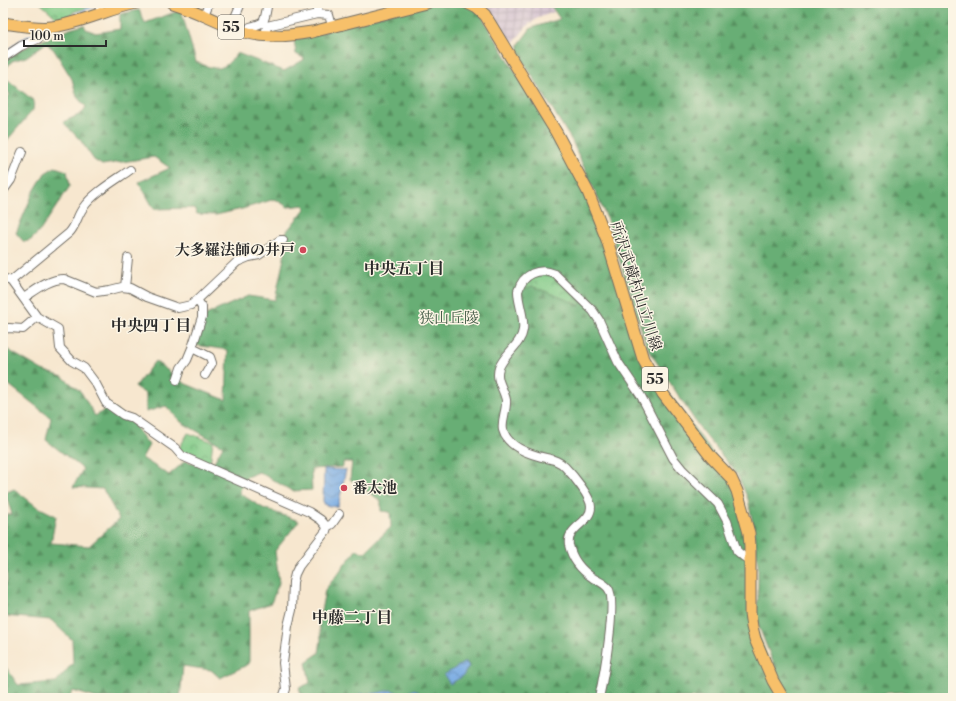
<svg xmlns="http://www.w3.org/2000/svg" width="956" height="701" viewBox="0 0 956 701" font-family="'Libre Bodoni','Noto Serif JP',serif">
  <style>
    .industrial { fill: url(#industrial-grid) }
    .forest { fill: url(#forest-firs); stroke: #4a6c50 }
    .park { fill: url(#park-crowns); stroke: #567a59 }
    .water { fill: url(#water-waves); stroke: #526b88 }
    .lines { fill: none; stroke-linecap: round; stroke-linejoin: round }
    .stream { stroke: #78abe4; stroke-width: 1.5 }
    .minor-casing { stroke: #726d64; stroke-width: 10 }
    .major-casing { stroke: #726d64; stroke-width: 13 }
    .minor { stroke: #fff; stroke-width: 8 }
    .major { stroke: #f7c06b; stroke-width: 11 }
    .poi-dot { fill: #d1495b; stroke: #fcf5e5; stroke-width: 1.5 }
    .labels { text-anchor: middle; stroke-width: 3; stroke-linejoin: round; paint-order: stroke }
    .shield { fill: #fcf5e5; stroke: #6a6863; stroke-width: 1 }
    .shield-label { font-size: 14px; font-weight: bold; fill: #2b2b2b }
    .poi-label { font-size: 15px; font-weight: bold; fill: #2b2b2b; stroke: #fcf5e5; text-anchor: end }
    .street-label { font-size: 15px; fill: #2b2b2b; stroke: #fcf5e5 }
    .park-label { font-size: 15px; fill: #445b47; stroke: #fcf5e5 }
    .neighbourhood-label { font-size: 16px; font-weight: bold; fill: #2b2b2b; stroke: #fcf5e5 }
  </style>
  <defs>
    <pattern id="industrial-grid" width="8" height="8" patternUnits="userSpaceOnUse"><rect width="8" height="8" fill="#d0bdce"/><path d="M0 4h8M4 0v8" fill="none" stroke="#a99aa7"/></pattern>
    <pattern id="forest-firs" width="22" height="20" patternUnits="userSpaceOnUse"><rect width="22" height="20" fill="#68ae74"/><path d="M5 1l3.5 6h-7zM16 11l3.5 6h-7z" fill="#568e5f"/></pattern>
    <pattern id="park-crowns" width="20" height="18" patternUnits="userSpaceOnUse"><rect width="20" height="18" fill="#80ca87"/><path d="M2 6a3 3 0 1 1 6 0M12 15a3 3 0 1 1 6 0" fill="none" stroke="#69a46f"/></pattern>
    <pattern id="water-waves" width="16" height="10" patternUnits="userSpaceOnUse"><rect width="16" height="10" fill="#78abe4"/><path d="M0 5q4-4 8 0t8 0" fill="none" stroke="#638bb9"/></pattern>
  </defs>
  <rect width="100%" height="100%" fill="#fcf5e5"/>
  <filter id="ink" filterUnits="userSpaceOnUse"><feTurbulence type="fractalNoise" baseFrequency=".025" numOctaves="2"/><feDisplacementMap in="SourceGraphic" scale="8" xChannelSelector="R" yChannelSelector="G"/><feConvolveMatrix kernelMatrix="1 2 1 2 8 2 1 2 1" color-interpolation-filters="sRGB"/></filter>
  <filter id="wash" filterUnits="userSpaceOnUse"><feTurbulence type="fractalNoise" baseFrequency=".012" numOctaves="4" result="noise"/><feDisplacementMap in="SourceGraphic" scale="16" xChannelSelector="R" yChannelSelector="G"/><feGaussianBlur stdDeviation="0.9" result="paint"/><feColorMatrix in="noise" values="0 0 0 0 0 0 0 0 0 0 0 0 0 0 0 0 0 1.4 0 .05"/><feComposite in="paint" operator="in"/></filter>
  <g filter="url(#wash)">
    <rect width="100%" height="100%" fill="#f7e7cf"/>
    <path class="industrial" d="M482 3H548L554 12 538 18 528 25 514 42 509 41 494 17Z"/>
    <path class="forest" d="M427 3H467L477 8 588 192 643 359 731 478 742 506 750 613 783 698 302 697 299 688 310 683 306 662 319 653 321 639 319 622 325 590 357 549 364 553 391 527 390 512 381 511V501L350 479 352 462H343V467L311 469 312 490 292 491 259 472 246 477 239 493 263 508 299 521 275 551 279 583 271 603 249 611V664L220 678 211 670 183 666 180 698H96L73 691 69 698H3V663L18 685 56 682 73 663 72 640 51 620 3 616V584L7 582 6 559H3V516L12 514 5 493 14 489 36 506 56 516 51 543 89 546 119 519 103 489 73 487 83 469 46 440 51 418 8 384 3 387V347L42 370 63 377 81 392 95 416 110 407 131 421 149 445 142 458 169 475 185 461 211 467 223 446 181 422 166 406 146 412V394L135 387 155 361 186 384 226 400 228 350 195 345 206 315 248 296 275 300 287 244 284 238 287 231 305 209 304 205 288 207 275 199 242 209 216 215 197 214 194 208 154 209 139 182 170 168 154 157 102 165 94 160 81 141 63 122 81 114 86 107 77 97 72 79 54 50 46 43 26 57 12 61 3 72V63C19 49 36 41 57 36L58 38 61 36 60 34 70 29 84 25 86 29 96 33 120 29V14L139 10 145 23 181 10 196 62C217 70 222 73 237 53L284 71 305 59 296 54 294 40Z
      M549 3H953V698H915L902 692 885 693 866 698H793L789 695 782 685 759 627 756 612 758 599V564L755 535 748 499 742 485 737 474 701 430 650 352 645 341 606 216 572 141 519 54V44L531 28 560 19Z
      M3 76 34 101 33 110 3 145V105L10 94 3 89Z
      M55 167 67 171 70 186 40 231 31 240 24 242 16 233 33 193 45 173Z"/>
    <path class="park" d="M40 3H95L89 7 73 12V14L59 20Z
      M543 274 555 277 581 303 580 305 532 286 521 290 528 279Z
      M188 433 213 442 210 464 178 450Z"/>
    <path class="water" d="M324 469 346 470 338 506 335 507 325 505 323 501Z
      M465 662 469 666 463 676 450 684 444 675Z
      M414 689 418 691 419 696 416 698H361L359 694 377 693 391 690 404 695Z"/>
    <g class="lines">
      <path class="stream" d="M102 4 108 3
        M76 14 95 6
        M9 49 21 40 31 35"/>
    </g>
  </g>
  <g filter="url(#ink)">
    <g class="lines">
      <g class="minor-casing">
        <path id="minor" d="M98 3 102 14
          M317 14 329 15 332 26
          M204 15 209 3
          M231 27 241 3
          M249 33 250 27C266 23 264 22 267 7
          M265 35 267 26 317 14V3
          M3 58 21 46 38 39 44 34 46 27
          M3 191 11 180 22 152
          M3 278 11 281 37 317 58 329 60 348 72 361 84 368 96 384 106 403 123 415 132 418 175 448 182 456 309 512 321 520 327 527
          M11 281 69 233C76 226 77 216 83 208 93 193 116 180 130 170
          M125 287 128 258
          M24 298C36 290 49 279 64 279L96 292 110 290 122 287 130 288 147 297 178 308 191 305 197 300 237 262 249 257 259 255 280 240H283
          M3 329 9 328 23 329 37 317
          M192 348 210 357 212 363 205 375
          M177 380 181 368 187 360 192 348 202 317V307L197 300
          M283 698 286 689 283 663 288 626 292 610 293 582 295 574 299 566 326 531 327 527 332 524 339 514
          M599 698C603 680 618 600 608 588 604 583 598 581 593 578 581 570 572 559 569 545 566 527 591 523 591 507 591 497 573 475 565 467 558 459 548 459 538 456 524 452 507 445 503 430 501 420 507 410 506 400 504 389 495 380 499 368 504 354 521 345 523 330 525 317 518 304 518 291 523 274 539 267 555 274L593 311 599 320 618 362 641 396 673 458 682 469 718 504 727 521 737 551 744 557 751 559"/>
      </g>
      <g class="major-casing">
        <path id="major" d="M172 3C195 10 216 22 238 30 262 39 287 36 312 32L427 3
          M467 3 477 8 485 15 556 132 588 192 607 240 643 359 663 394 711 457 731 478 737 491 749 533 750 546V613L752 627 755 639 773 681 783 698
          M3 23C19 25 36 29 52 27 81 23 108 9 136 3"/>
      </g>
      <use href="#minor" class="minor"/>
      <use href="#major" class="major"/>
    </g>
  </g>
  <g class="poi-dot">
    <circle cx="303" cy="250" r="4"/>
    <circle cx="344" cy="488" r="4"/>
  </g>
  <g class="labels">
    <g class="shield">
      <rect x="218" y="15" width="26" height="24" rx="3"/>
      <rect x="642" y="367" width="26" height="24" rx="3"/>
    </g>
    <g class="shield-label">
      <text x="231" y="32">55</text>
      <text x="655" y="384">55</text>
    </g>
    <g class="poi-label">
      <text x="295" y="255">大多羅法師の井戸</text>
      <text x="352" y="493" text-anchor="start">番太池</text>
    </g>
    <g class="street-label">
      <text transform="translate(636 286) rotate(72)" y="5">所沢武蔵村山立川線</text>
    </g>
    <g class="park-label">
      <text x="449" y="323">狭山丘陵</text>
    </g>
    <g class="neighbourhood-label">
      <text x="404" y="274">中央五丁目</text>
      <text x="151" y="331">中央四丁目</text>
      <text x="352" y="623">中藤二丁目</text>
    </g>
  </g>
  <rect width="956" height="701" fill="none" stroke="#fcf5e5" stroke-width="16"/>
  <path d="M24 40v6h82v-6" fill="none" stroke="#2b2b2b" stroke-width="2"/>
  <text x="30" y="40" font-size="12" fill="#2b2b2b" stroke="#fcf5e5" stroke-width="3" paint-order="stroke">100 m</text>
</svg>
